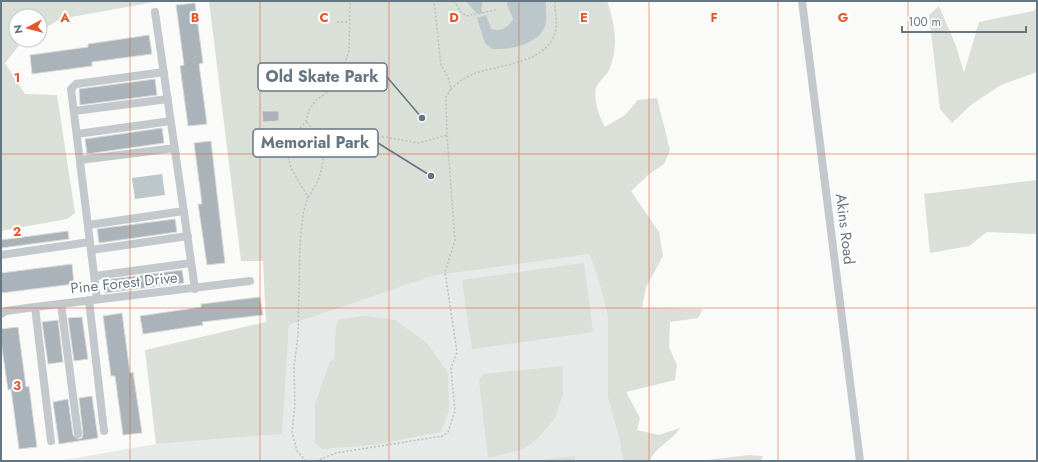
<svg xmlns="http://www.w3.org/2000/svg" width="1038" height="462" viewBox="0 0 1038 462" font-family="Jost,sans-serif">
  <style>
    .built { fill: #e8e9e9 }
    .green { fill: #dadfd7 }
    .water { fill: #bbc7cb }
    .building { fill: #aab3b9; stroke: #dcdcda }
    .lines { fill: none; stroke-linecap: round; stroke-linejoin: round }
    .path { stroke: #bbbfc2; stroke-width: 1.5; stroke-dasharray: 2 2; stroke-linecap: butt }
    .minor { stroke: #c3c8cc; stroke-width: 8 }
    .grid { fill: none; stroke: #e4572e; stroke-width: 1; stroke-opacity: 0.55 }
    .labels { text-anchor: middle; stroke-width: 4; stroke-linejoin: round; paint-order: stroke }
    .street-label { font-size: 15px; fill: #657683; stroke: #fff }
    .grid-label { font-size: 13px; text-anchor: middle; font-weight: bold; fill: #e4572e; stroke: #fff; stroke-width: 4; stroke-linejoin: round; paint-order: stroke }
    .leader { fill: none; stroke: #657683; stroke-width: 1.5 }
    .callout-dot { fill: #657683; stroke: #fff; stroke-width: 1.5 }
    .callout { fill: #fff; stroke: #657683; stroke-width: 1.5 }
    .callout-label { font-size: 16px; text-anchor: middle; font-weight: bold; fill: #657683 }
  </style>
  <rect width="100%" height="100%" fill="#fafaf8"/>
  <path class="built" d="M590 254 603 295 608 318V398L620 442 623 461H58L156 444 281 434 289 325 432 276Z"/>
  <path class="green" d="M1 1H160L60 19 40 31V16H16V40H26L20 44 5 63 25 94 57 95 75 213 67 219 1 231Z
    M209 1H607C615 24 619 47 609 70 606 76 598 82 596 88 593 100 599 116 605 127L625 115 638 100 657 98 670 150 664 164 648 175 631 191 659 232 663 256 646 287 642 308 703 309 698 318 670 322 669 347 677 365 675 380 626 392 640 418 637 430 659 435 680 428C672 441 655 447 650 461H623L620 442 608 398V318L603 295 590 254 432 276 289 325 282 434 156 444 145 350 266 322 263 261H241Z
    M939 6 956 46 964 73 979 22 1033 11 1037 8V72L1001 85 972 104 952 123 940 109 929 15Z
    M1037 180V234L987 232 969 246 930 253 924 194Z
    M584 263 593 332 472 349 462 280Z
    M366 316 395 320 427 343 448 373 449 410 441 432 373 445 322 449 315 443V404L330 362 334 359 336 325 340 319Z
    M563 366V394L555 418 538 438 524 449 488 458 479 381 483 374Z
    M749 455 763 456 761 461H698Z
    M575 456V461H532Z"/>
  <path class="water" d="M466 1H483L481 9 483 13 477 14Z
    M506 1H546C545 9 548 18 545 26 538 45 509 50 492 49L485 43 477 18 486 15 491 29C501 32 508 28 513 19Z
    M162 174 165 195 135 199 132 178Z"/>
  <path class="building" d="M195 3 203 63 199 64 207 124 188 126 180 66 184 65 176 5Z
    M149 35 152 54 92 62V66L32 74 30 55 88 47V44Z
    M155 79 157 95 80 105 79 89Z
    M262 111H279V121L263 122Z
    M162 128 164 143 87 154 85 139Z
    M211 141 225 263 207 265 198 204H202L194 143Z
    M175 219 177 232 99 243 97 229Z
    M68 231 69 239 1 248V240Z
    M72 264 74 284 1 293V273Z
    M182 270 184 283 105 293 104 280Z
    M260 297 263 315 202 322 203 325 143 334 140 316 201 307V304Z
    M122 313 130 373 133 372 142 433 123 435 115 376H111L103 316Z
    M82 317 88 359 74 361 68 318Z
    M58 320 63 362 48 364 42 322Z
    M18 327 26 387 29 386 37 447 19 449 11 389 8 390 1 341V329Z
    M92 396 98 438 59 444 53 402 68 399 73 435 78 439 82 438 83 434 79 398Z"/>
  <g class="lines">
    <path class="path" d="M454 1 460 11 466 16 496 10
      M337 22H349
      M451 89C457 83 465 77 473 74 500 64 549 64 556 29 557 20 555 10 555 1
      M307 122 314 131 329 135 367 138 385 137 419 143 447 135 446 97 451 89 448 77 441 65 434 1
      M308 197C324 176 324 159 323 134
      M306 461 297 451 292 432 295 403 294 366 298 336 300 245 303 214 308 197 291 168 287 153 290 139 306 121 309 110 316 100 328 92 342 73 349 50 350 1
      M316 461 336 453 443 436 448 432 455 411 451 368 457 352 445 272 455 240 447 135"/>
    <path class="minor" d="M802 1 860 461
      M155 12 195 289
      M74 111 168 99
      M77 134 171 121
      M80 160 175 148
      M88 225 184 211
      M91 250 188 236
      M1 255 90 242
      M95 276 191 263
      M97 299 71 89 76 84 164 72
      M89 300 104 431
      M61 304 78 434
      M35 307 51 441
      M1 314 6 311 35 307 250 281"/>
  </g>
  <path class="grid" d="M130 1V461M260 1V461M389 1V461M519 1V461M649 1V461M778 1V461M908 1V461M1 154H1037M1 308H1037"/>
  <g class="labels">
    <g class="street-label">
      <text transform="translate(845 229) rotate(83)" y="5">Akins Road</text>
      <text transform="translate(124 283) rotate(-6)" y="5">Pine Forest Drive</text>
    </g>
  </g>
  <g class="grid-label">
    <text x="65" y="22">A</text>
    <text x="195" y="22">B</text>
    <text x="324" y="22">C</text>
    <text x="454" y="22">D</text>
    <text x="584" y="22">E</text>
    <text x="714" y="22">F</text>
    <text x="843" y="22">G</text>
    <text x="17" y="82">1</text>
    <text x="17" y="236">2</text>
    <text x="17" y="390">3</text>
  </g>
  <path class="leader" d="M422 118L387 77M431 176L378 143"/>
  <g class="callout-dot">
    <circle cx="422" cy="118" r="4"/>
    <circle cx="431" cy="176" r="4"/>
  </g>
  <g class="callout">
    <rect x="258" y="63" width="129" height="28" rx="4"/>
    <rect x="253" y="129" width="125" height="28" rx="4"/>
  </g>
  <g class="callout-label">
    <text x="322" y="82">Old Skate Park</text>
    <text x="315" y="148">Memorial Park</text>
  </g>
  <rect width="1038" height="462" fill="none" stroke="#657683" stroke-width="4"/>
  <g transform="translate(28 28) rotate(263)"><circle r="19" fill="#ffffff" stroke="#c1c8cd"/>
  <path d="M0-3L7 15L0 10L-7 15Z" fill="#e4572e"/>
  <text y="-6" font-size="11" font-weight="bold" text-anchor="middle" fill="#657683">N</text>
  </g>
  <path d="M902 26v6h124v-6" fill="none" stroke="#657683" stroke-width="2"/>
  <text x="908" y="26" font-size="12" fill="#657683" stroke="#ffffff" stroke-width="3" paint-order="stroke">100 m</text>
</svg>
